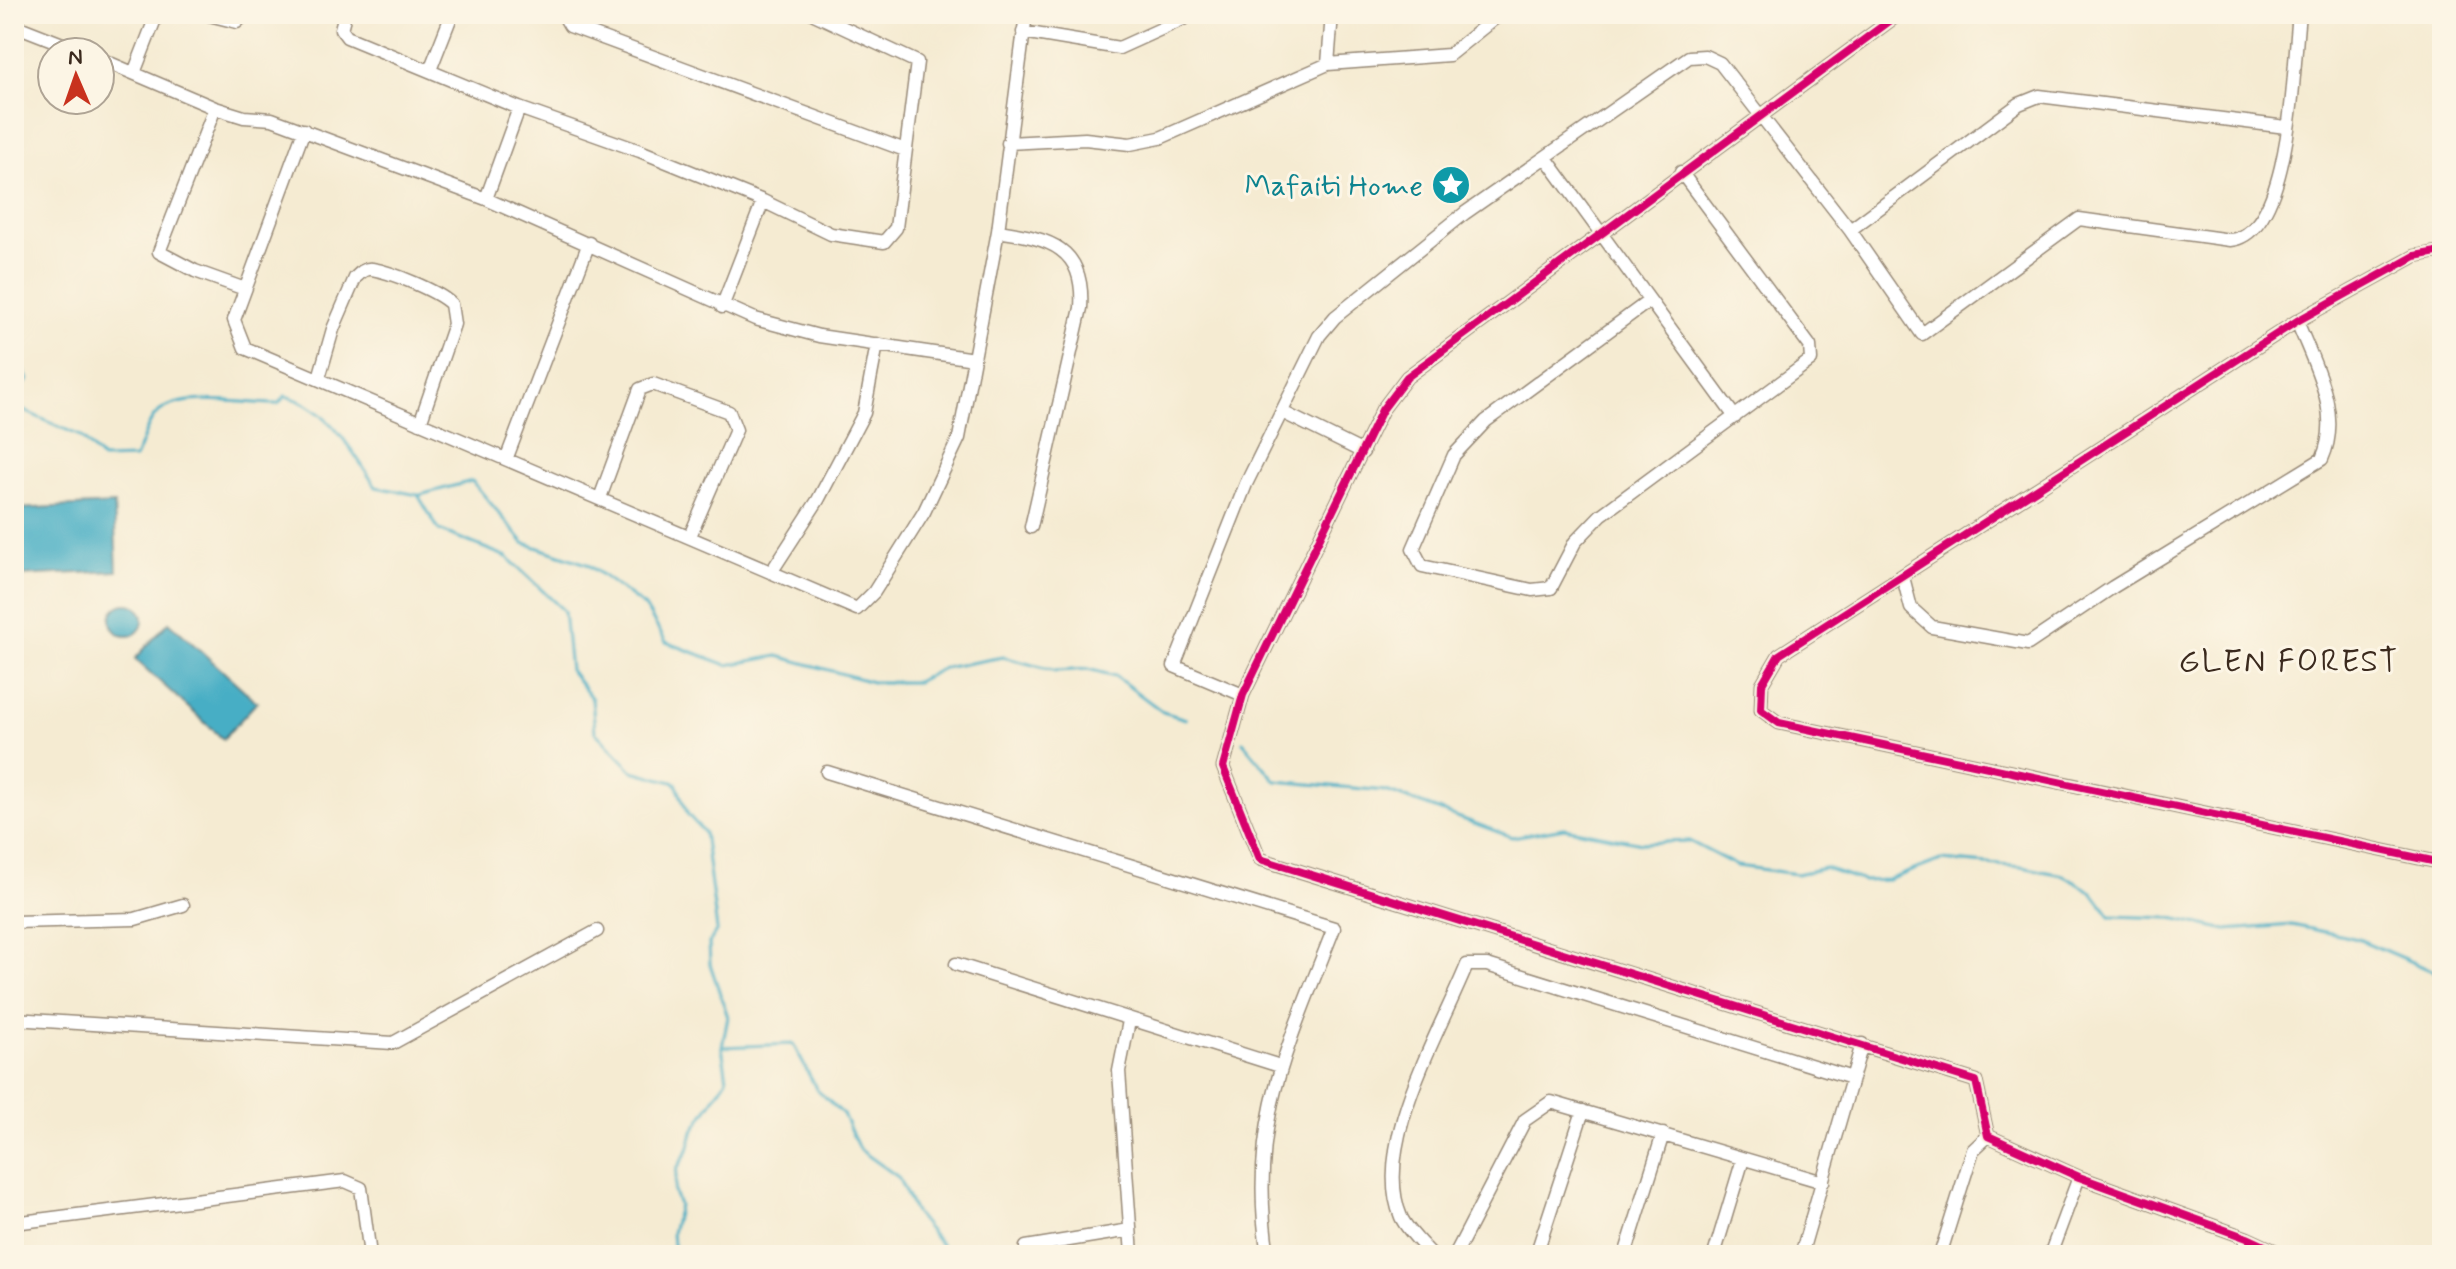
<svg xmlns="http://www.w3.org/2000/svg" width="2456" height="1269" viewBox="0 0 2456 1269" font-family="Mynerve,sans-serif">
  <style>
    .water { fill: #46aec5; stroke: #406c72; stroke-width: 2 }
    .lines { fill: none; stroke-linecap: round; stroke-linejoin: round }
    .stream { stroke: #46aec5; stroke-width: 3 }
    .street-casing { stroke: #988a78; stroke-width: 15 }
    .street { stroke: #fff; stroke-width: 12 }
    .cycleway-casing { stroke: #fcf5e5; stroke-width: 13 }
    .cycleway { stroke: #d6006c; stroke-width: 8 }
    .labels { text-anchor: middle; stroke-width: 6; stroke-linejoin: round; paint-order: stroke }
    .culture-label { font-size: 30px; fill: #0d838f; stroke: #fcf5e5; text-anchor: end }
    .neighbourhood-label { font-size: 32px; letter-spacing: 2px; fill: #3b2a1e; stroke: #fcf5e5 }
  </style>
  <rect width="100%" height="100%" fill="#fcf5e5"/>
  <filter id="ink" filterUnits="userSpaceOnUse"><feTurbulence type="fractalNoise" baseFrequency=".0125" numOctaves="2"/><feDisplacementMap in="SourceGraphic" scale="16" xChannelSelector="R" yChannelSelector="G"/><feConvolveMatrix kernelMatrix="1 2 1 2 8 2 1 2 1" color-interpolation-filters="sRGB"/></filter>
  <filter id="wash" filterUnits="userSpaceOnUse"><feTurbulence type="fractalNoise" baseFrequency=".006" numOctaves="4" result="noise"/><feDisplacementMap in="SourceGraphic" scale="32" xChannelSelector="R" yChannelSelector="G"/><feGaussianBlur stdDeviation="1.8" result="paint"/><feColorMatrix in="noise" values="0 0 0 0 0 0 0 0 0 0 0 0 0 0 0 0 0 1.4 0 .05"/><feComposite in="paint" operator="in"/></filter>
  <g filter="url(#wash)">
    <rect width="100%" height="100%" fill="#f5ebd2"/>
    <path class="water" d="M114 504 117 571 19 576 16 509Z
      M111 620a16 16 0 1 1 32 0a16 16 0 1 1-32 0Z
      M169 622 257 702 223 739 135 659Z"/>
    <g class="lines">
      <path class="stream" d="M14 352 28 380 15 395 20 409 80 436 102 459 135 458C141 446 145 429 153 418 175 388 244 405 278 404L285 396C329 407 352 451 376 487L418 495 439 530 507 557 564 611 570 670 592 699 595 732 633 771 676 783 688 815 704 832 717 930 709 943 710 964 728 1017 722 1047 727 1079 694 1129 688 1150 677 1169 674 1192 679 1205 672 1233 674 1255
        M420 495 472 481 524 543 587 564 645 607 666 642 727 665 778 656 872 682H916L943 668 1003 657 1056 671 1088 669 1115 676 1163 712 1186 719
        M1243 742 1276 781 1386 791 1512 837 1564 828 1642 843 1689 841 1737 866 1797 874 1825 868 1864 881 1888 880 1941 860 2022 867 2063 875 2092 892 2110 916 2172 918 2227 930 2292 925 2358 939 2442 975
        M722 1047 793 1044 817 1090 843 1114 859 1149 898 1177 915 1213 943 1247 961 1255"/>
    </g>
  </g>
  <g filter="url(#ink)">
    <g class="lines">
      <g class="street-casing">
        <path id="street" d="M205 14 237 22 245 14
          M345 14 341 29 347 37 519 108 640 151 763 201 831 234 884 242 896 228 917 62 814 14
          M563 14 570 26 905 150
          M1899 14 1407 377 1382 410 1243 695 1223 767 1260 859 1976 1081 1988 1136 2079 1177 2247 1238 2284 1255
          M14 25 83 52
          M1023 32 1119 48 1194 14
          M100 59 215 108
          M1328 64 1449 55 1500 14
          M430 70 452 14
          M134 73 157 14
          M304 130 234 320 245 348 857 609 874 592 924 512 959 438 998 231 1026 14
          M1008 143 1085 139 1130 144 1160 138 1328 64 1332 14
          M1546 158 1735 417
          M486 199 519 108
          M1850 230 2019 104 2039 96 2286 127
          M998 231C1050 239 1085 247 1081 308L1031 527
          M2442 251 2415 256 2297 321 1779 655 1762 684 1761 710 1779 723 2442 863
          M245 289 195 271 159 252 215 108 244 117 272 119 486 199 755 319 819 336 974 359
          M1649 301 1486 421 1454 455 1413 549 1422 566 1532 590 1551 588 1575 542 1601 515 1811 360 1810 346 1681 172
          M722 307 763 201
          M319 378 333 329 355 278C360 273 364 268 372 269 391 272 438 291 451 304L454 324 420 423
          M1282 412 1363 452
          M507 457 589 243
          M600 498 640 389 653 384 729 412 736 430 690 536
          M772 571 818 500 864 413 877 344
          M1903 577 1911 608 1932 627 2028 644 2113 587 2322 459C2343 413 2314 365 2297 321
          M1243 695 1174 666 1246 484 1319 336 1335 317 1465 213 1689 57 1705 56 1720 63 1850 230 1922 334 2079 219 2230 240C2293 234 2293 62 2299 14
          M827 772 1334 928C1288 1046 1247 1124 1268 1255
          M14 922 135 919 183 905
          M956 964 1280 1066
          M14 1019 393 1043 597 931
          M1129 1021 1119 1071 1132 1255
          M14 1223 345 1181 361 1188 370 1255
          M1026 1247 1130 1230
          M1432 1255C1422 1244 1407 1230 1401 1217 1371 1147 1440 1032 1467 965H1487L1852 1078
          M1455 1255 1525 1120 1551 1102 1823 1182
          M1536 1255 1583 1111
          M1625 1255 1663 1134
          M1714 1255 1743 1159
          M1801 1255 1862 1044
          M1940 1255 1973 1150 1988 1136
          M2050 1255 2079 1177
          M2241 1255 2247 1238"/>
      </g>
      <use href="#street" class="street"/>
      <g class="cycleway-casing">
        <path id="cycleway" d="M1899 14 1407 377 1382 410 1243 695 1223 767 1260 859 1976 1081 1988 1136 2079 1177 2247 1238 2284 1255
          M2442 251 2415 256 2297 321 1779 655 1762 684 1761 710 1779 723 2442 863"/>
      </g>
      <use href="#cycleway" class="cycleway"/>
    </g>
  </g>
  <defs>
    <g id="sight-disc" transform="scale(2)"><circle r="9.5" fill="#0f9aa8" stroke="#fcf5e5"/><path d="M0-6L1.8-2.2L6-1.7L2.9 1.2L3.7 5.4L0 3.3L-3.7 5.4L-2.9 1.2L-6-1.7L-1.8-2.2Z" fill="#fff"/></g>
  </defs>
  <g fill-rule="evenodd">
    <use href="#sight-disc" x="1451" y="185"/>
  </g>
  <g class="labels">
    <g class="culture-label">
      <text x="1423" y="195">Mafaiti Home</text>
    </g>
    <g class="neighbourhood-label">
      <text x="2289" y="671">GLEN FOREST</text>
    </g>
  </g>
  <rect width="2456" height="1269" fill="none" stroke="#fcf5e5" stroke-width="48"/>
  <g transform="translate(76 76) rotate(358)"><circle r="38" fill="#fcf5e5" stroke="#afa495" stroke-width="2"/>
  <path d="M0-6L14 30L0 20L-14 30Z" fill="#c8321e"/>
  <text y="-12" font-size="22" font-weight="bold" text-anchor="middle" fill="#3b2a1e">N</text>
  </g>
</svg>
